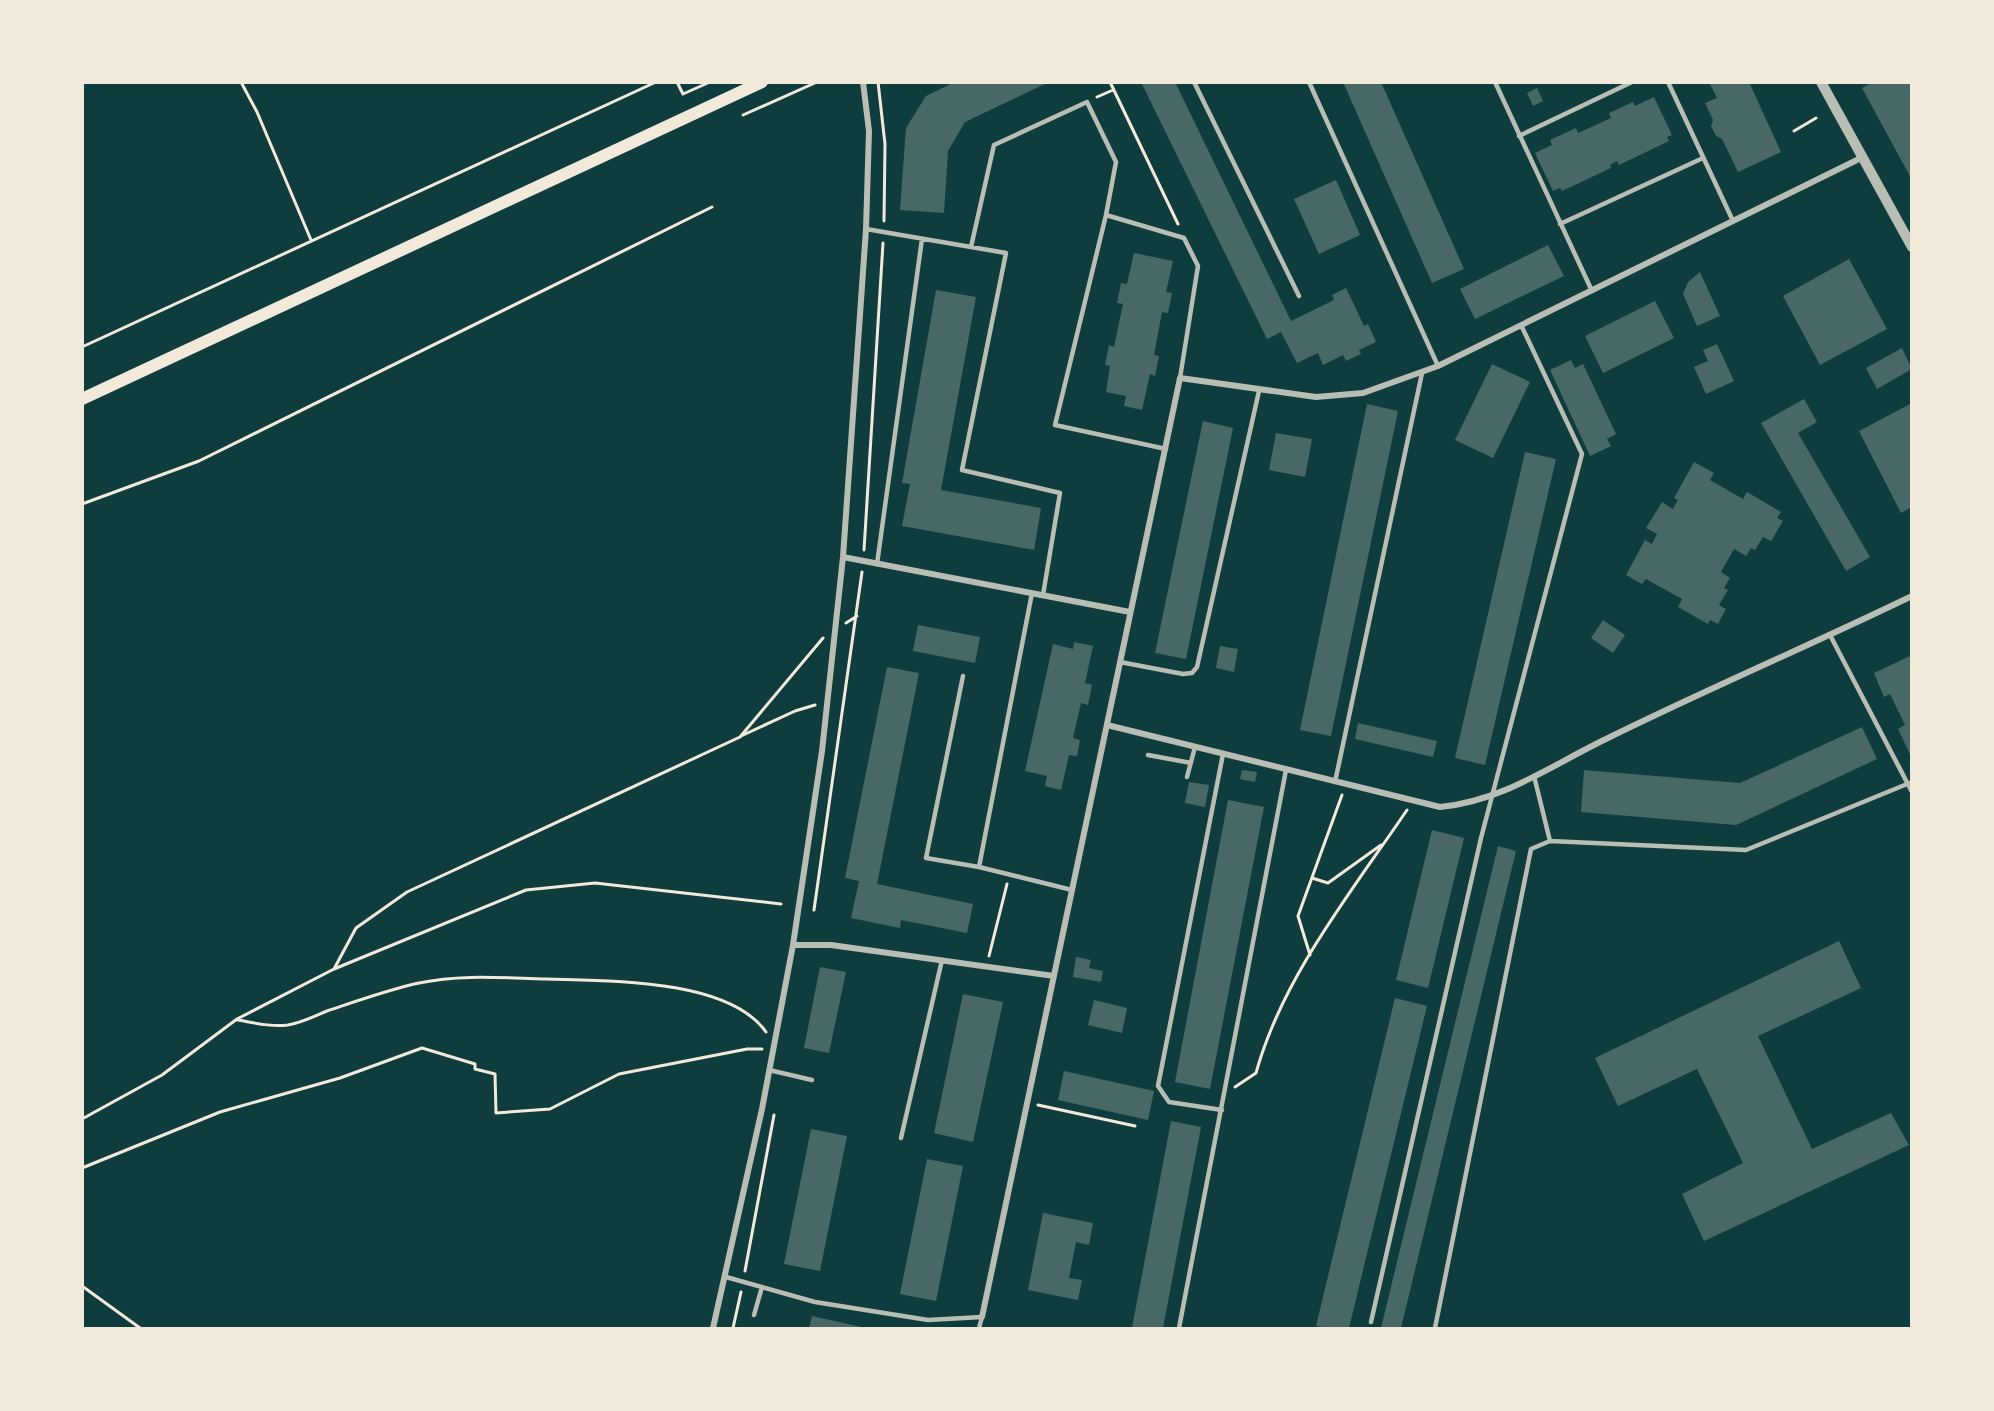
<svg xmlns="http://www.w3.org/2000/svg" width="1994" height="1411" viewBox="0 0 1994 1411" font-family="Arial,sans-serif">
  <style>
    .building { fill: #486865 }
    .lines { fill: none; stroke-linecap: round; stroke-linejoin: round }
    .path { stroke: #f1e9da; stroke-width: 3 }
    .service { stroke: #b8beb3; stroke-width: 4.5 }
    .minor { stroke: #b8beb3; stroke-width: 6 }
    .tertiary { stroke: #b8beb3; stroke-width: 10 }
    .secondary { stroke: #f1e9da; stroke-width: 12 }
  </style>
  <rect width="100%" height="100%" fill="#0f3d3e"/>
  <path class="building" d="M955 82H1049L965 122 948 151 944 213 900 210 906 128 926 96Z
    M1141 82H1175L1291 321 1334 300 1332 295 1346 288 1364 326 1368 324 1376 342 1359 350 1361 354 1346 361 1343 355 1323 365 1318 353 1297 363 1281 332 1267 339Z
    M1343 82H1381L1464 269 1432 283Z
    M1709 82H1749L1781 152 1738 172 1722 139 1716 136 1711 126 1713 120 1705 103 1717 98Z
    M1873 82H1912V180L1862 88Z
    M1537 88 1543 101 1533 106 1527 93Z
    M1654 97 1672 135 1667 137 1669 141 1619 165 1617 161 1610 165 1611 168 1562 191 1560 188 1553 191 1535 153 1552 145 1550 140 1576 128 1578 133 1611 118 1609 113 1633 102 1635 106Z
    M1336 180 1360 235 1319 254 1294 199Z
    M1548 245 1564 276 1475 319 1460 289Z
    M1134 253 1173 261 1166 292 1172 293 1168 313 1162 312 1154 355 1159 356 1155 376 1150 374 1142 410 1124 406 1126 396 1106 392 1110 366 1105 365 1109 345 1114 347 1123 304 1117 303 1121 283 1127 284Z
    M1849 259 1887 329 1820 365 1783 296Z
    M1700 272 1720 316 1697 326 1683 294 1688 282Z
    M936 290 976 297 941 490 1041 508 1034 550 902 526 910 484 902 483Z
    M1655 301 1674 338 1603 373 1585 336Z
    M1717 344 1734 381 1706 394 1694 367 1708 361 1703 350Z
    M1902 348 1912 369 1877 389 1866 368Z
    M1571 360 1575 368 1583 364 1616 434 1607 439 1611 446 1590 456 1550 370Z
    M1492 364 1530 382 1493 458 1455 440Z
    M1804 399 1817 422 1798 433 1870 557 1846 571 1761 423Z
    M1912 403V507L1901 513 1859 431Z
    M1367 404 1398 411 1331 736 1300 730Z
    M1203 421 1233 428 1186 659 1155 653Z
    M1276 433 1312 439 1305 477 1269 470Z
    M1525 452 1556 459 1485 765 1455 758Z
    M1694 462 1714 473 1710 480 1743 499 1747 492 1781 512 1777 518 1783 521 1771 541 1763 537 1755 550 1751 548 1746 556 1734 549 1721 572 1730 578 1724 588 1728 590 1719 605 1726 609 1718 624 1710 620 1708 624 1678 607 1682 599 1646 579 1642 584 1626 575 1645 540 1652 544 1657 534 1646 528 1662 502 1673 509 1678 500 1674 498Z
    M1603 620 1625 635 1613 653 1591 638Z
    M918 625 980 637 975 663 913 651Z
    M1074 642 1093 646 1085 683 1092 685 1088 705 1081 703 1073 738 1080 740 1077 756 1069 755 1061 790 1045 786 1047 776 1025 771 1053 644 1073 649Z
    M1220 646 1238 649 1234 672 1216 668Z
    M1912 655V759L1898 729 1905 725 1890 694 1884 697 1874 673Z
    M887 667 919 673 877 884 973 904 967 933 901 920 900 928 851 918 859 881 845 878Z
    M1358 723 1437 741 1433 757 1355 739Z
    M1862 727 1877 759 1736 825 1581 812 1584 770 1740 783Z
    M1242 770 1257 772 1255 782 1240 779Z
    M1189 782 1209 785 1205 807 1185 803Z
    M1228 800 1264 807 1210 1089 1175 1082Z
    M1432 830 1464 838 1428 988 1396 980Z
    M1498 846 1516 851 1401 1328H1381Z
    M1839 941 1861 988 1758 1036 1812 1149 1891 1113 1909 1145 1704 1241 1682 1194 1743 1163 1697 1069 1618 1106 1595 1058Z
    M1076 957 1091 960 1089 968 1103 971 1101 982 1073 977Z
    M820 967 846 972 829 1053 804 1048Z
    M963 994 1003 1002 973 1142 934 1133Z
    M1395 998 1427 1006 1349 1328H1328L1316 1326Z
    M1094 1000 1127 1008 1122 1033 1088 1025Z
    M1064 1071 1154 1091 1148 1120 1058 1100Z
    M1171 1121 1201 1127 1163 1328H1132Z
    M811 1129 847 1136 820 1271 784 1264Z
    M927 1159 963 1166 936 1301 900 1294Z
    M1043 1213 1093 1223 1089 1245 1076 1242 1069 1278 1082 1280 1078 1300 1028 1290Z
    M812 1316 866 1328H809Z"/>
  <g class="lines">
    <path class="path" d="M241 82 257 112 311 240
      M677 82 683 94 710 82
      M878 82 885 144 884 221
      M1110 82 1178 224
      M1097 97 1113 90
      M743 115 817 82
      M1794 131 1816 118
      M82 347 656 82
      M82 504 199 461 712 207
      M864 550 883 243
      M846 623 857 616
      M741 736 795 711 815 705
      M1312 878 1328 883 1381 845
      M814 910 862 572
      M1310 955 1298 916 1342 795
      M989 956 1007 884
      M334 969 356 928 407 892 740 737 823 638
      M238 1020C255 1023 271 1027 288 1025 301 1023 315 1016 327 1011 357 1001 387 990 419 983 461 974 504 978 546 979 606 981 728 978 766 1032
      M1235 1087 1256 1073C1282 978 1352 891 1407 810
      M1038 1105 1135 1126
      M82 1119 162 1075 237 1019 334 969 526 890 595 883 781 904
      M82 1168 220 1112 340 1078 422 1048 475 1064V1069L495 1074 496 1113 550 1109 619 1074 747 1049H762
      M745 1271 774 1115
      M82 1286 140 1328
      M733 1328 741 1292"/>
    <path class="service" d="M1194 82 1299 296
      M1309 82 1438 366
      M1495 82 1592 291
      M1668 82 1733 221
      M1519 136 1632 82
      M1560 224 1703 158
      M866 229 1006 253 962 470 1060 493 1043 595
      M971 247 994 145 1087 102 1116 162 1106 215
      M1166 449 1055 425 1106 215 1184 238 1198 266 1180 378
      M877 564 922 239
      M1032 593 979 867 1072 890
      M1830 635 1912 792
      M1120 662 1183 674 1192 673 1197 667 1259 391
      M963 676 926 858 979 867
      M1148 755 1191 763
      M1534 776 1550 841 1746 850 1912 782
      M1187 777 1195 747
      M1335 782 1422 373
      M769 1070 812 1080
      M1222 1110 1169 1102 1158 1086 1223 754
      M901 1138 942 960
      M726 1277 815 1302 928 1320 982 1317 979 1328
      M754 1315 762 1287
      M1371 1322 1481 838 1582 454 1521 325
      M1179 1328 1286 770
      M1435 1328 1531 849 1550 841"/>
    <path class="minor" d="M843 557 1130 612
      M1107 725 1440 807C1503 801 1550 766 1606 739 1707 689 1811 645 1912 596
      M793 945H831L1054 976
      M982 1317 1180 378 1316 397 1363 393 1438 366 1863 157
      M713 1328 762 1109 793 945 822 751 843 557 866 229 869 131 863 82"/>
    <path class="tertiary" d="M1821 82 1912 247"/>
    <path class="secondary" d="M82 399 762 82"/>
  </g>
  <rect width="1994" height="1411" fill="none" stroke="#f1e9da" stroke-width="168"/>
</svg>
